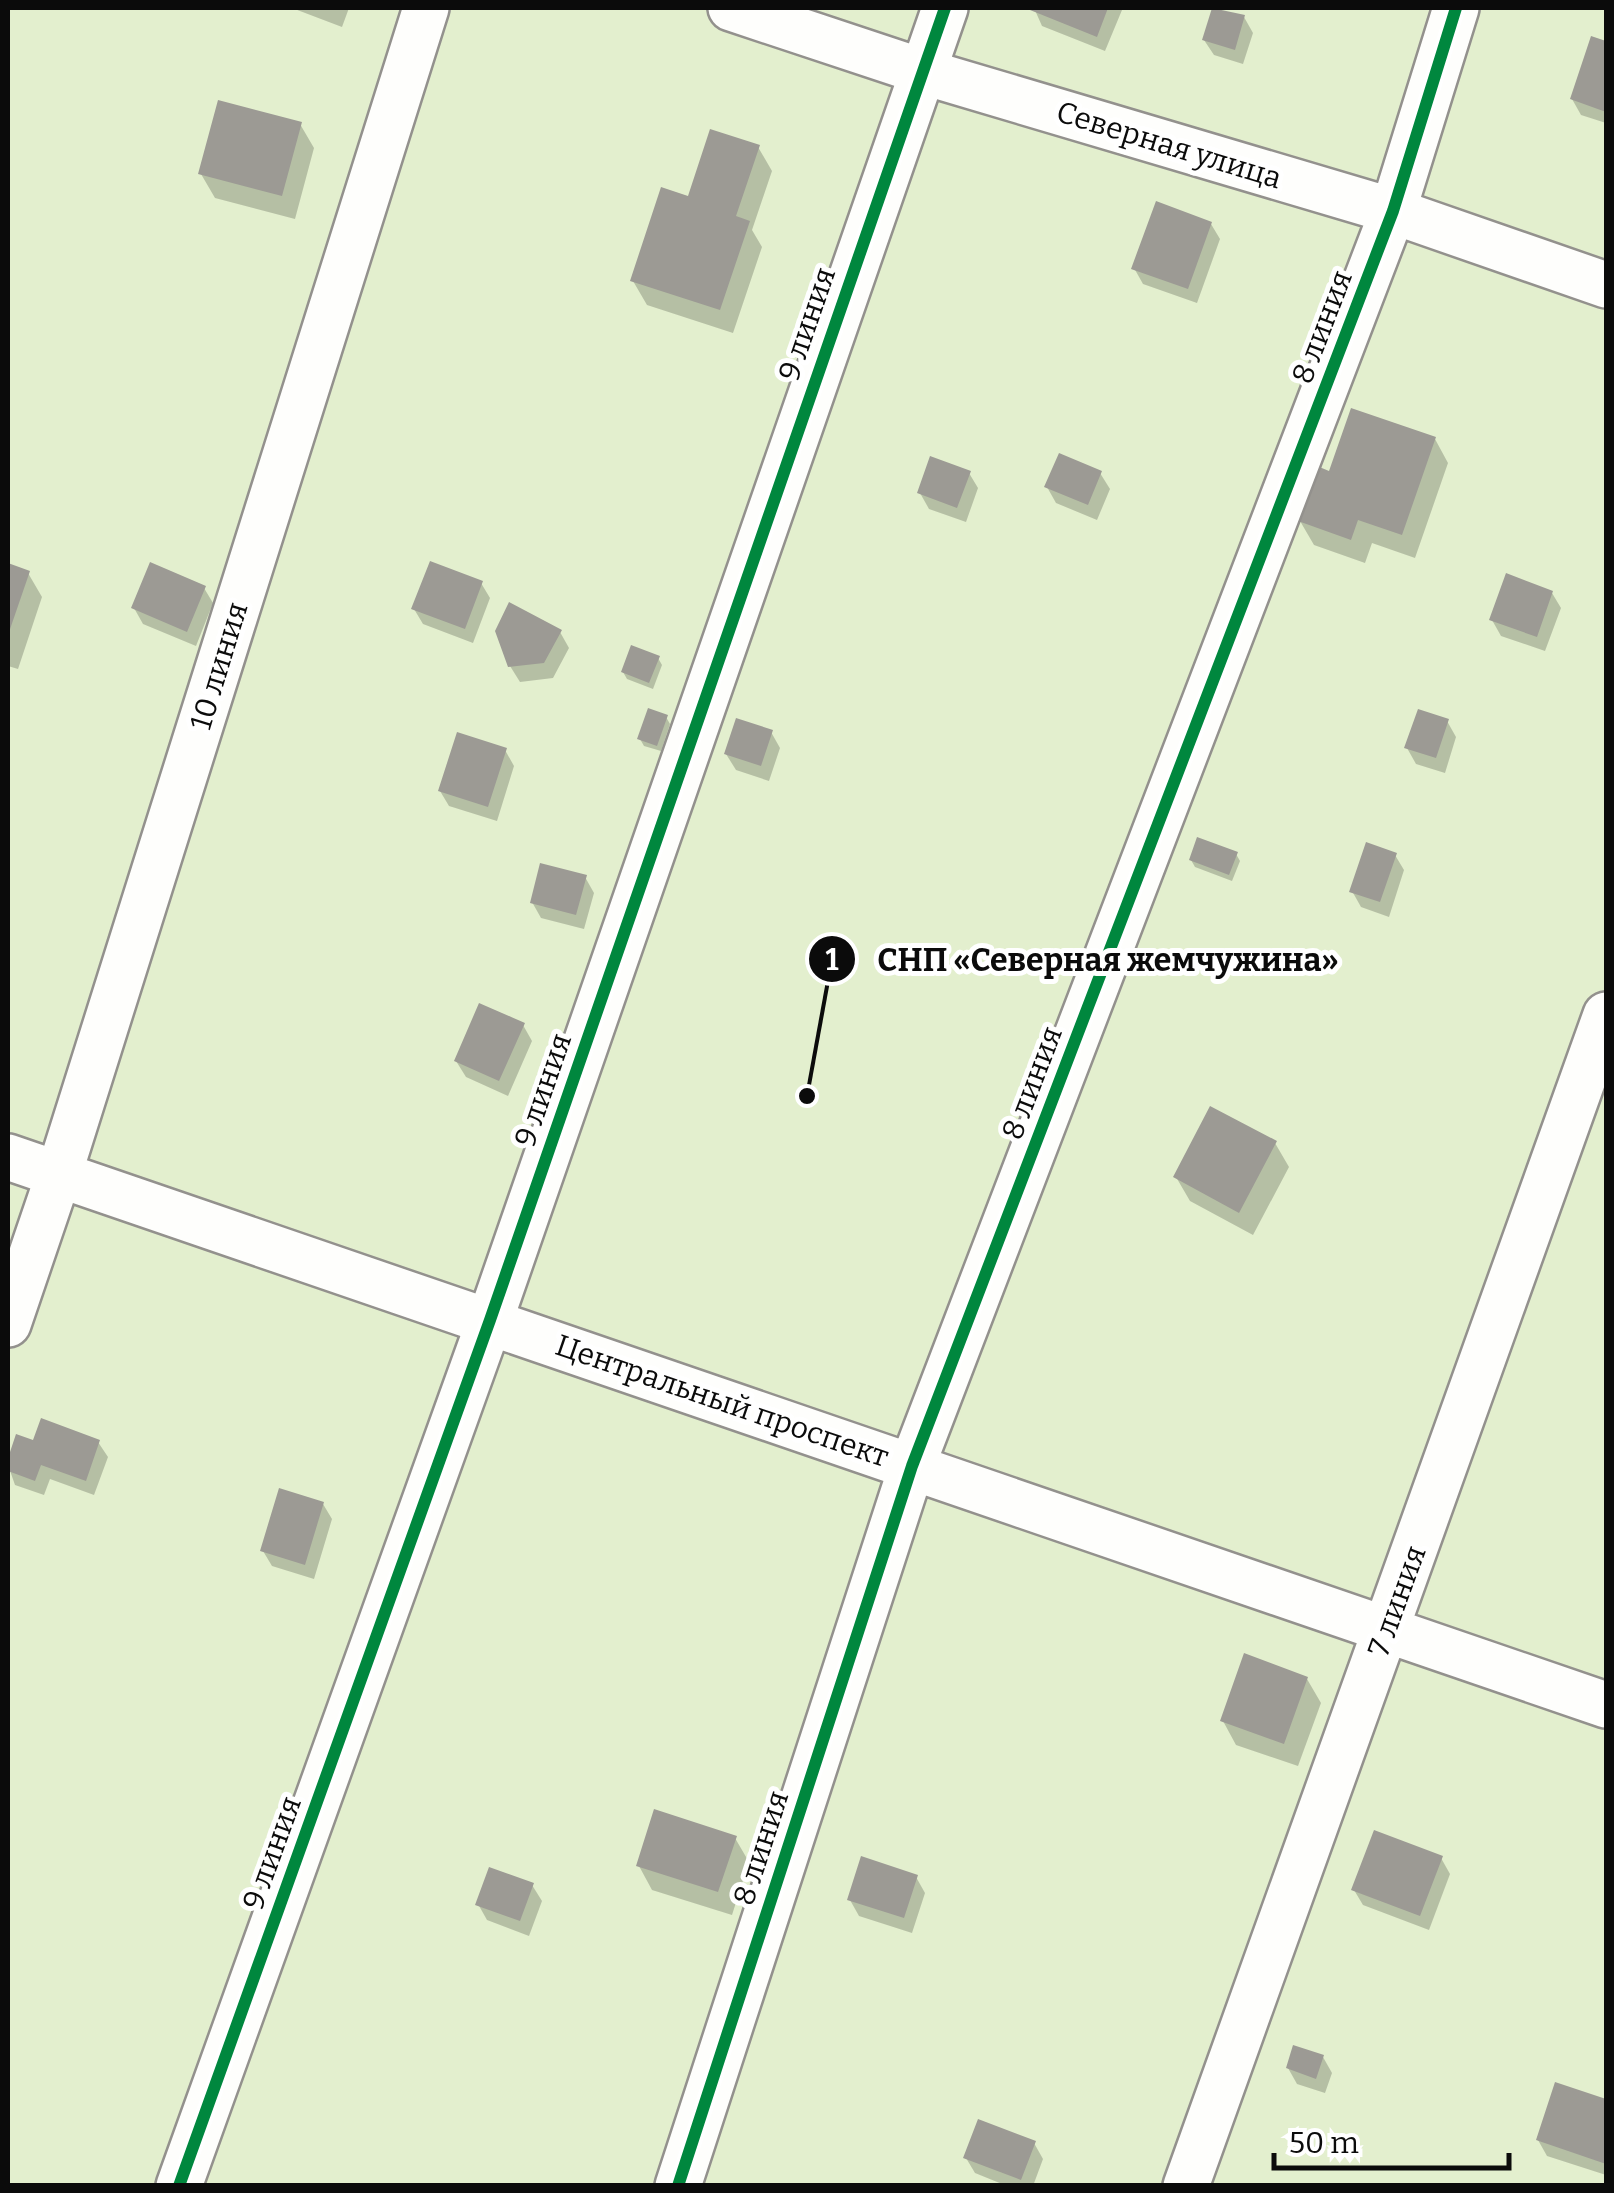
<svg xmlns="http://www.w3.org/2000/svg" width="1614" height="2193" viewBox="0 0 1614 2193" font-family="Bitter,serif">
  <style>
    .green { fill: #e3efce }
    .shadow { fill: #0003 }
    .building { fill: #9c9a94 }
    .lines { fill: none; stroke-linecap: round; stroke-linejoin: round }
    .minor-casing { stroke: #93918d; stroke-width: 50 }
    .minor { stroke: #fefefc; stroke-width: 45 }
    .cycleway-casing { stroke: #fff; stroke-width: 19 }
    .cycleway { stroke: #00873e; stroke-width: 12 }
    .labels { text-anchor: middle; stroke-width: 10; stroke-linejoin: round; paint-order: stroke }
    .street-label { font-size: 30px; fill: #0b0b0b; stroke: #fff }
    .leader { fill: none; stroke: #0b0b0b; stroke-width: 4 }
    .callout-dot { fill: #0b0b0b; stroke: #fff; stroke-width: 4 }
    .mark-label { font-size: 30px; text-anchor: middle; font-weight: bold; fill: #fff }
    .callout-label { font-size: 32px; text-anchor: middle; font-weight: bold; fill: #0b0b0b; stroke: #fff; stroke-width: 10; stroke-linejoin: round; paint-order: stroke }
  </style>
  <rect width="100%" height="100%" fill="#faf7ee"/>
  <path class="green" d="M8 8H1606V2185H8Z"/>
  <path class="shadow" d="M292 8H349L342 27Z
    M1034 8H1120L1122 10 1105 51 1042 26Z
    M1244 17 1253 33 1243 64 1214 55 1204 40Z
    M1593 39 1606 44V123L1581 115 1572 99Z
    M300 124 314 148 295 219 215 198 201 174Z
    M758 147 772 171 752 230 762 247 733 333 647 305 633 281 689 199Z
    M1211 224 1220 239 1197 303 1143 284 1134 268Z
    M1435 439 1448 463 1415 558 1372 543 1365 563 1314 545 1300 521 1330 474Z
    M969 473 978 488 966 522 929 509 920 493Z
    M1100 473 1110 489 1097 520 1056 503 1047 487Z
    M8 566 28 573 42 597 18 669 8 666Z
    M481 583 490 598 473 643 423 624 414 609Z
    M204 588 213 603 196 646 143 624 134 608Z
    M1552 593 1561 608 1545 651 1501 636 1492 620Z
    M560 632 569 648 553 678 520 682 510 666Z
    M658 658 662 665 653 689 627 679 623 672Z
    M666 717 670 724 661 751 644 746 640 739Z
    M1447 721 1456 737 1445 773 1416 764 1407 748Z
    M771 732 780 748 769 781 736 770 726 754Z
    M505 750 514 766 497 821 449 806 440 791Z
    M1236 854 1240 861 1232 881 1195 867 1191 860Z
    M1395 855 1404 870 1389 917 1361 907 1352 891Z
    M585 877 594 893 584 929 541 918 532 902Z
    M523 1025 532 1041 508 1096 466 1077 456 1061Z
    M1275 1143 1289 1167 1253 1235 1190 1201 1176 1177Z
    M18 1437 34 1443 98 1442 108 1457 94 1495 50 1479 44 1495 15 1485 8 1465Z
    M323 1504 332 1519 314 1579 272 1566 263 1551Z
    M1307 1679 1321 1703 1298 1766 1236 1745 1223 1721Z
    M735 1838 749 1862 732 1915 652 1890 639 1866Z
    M1441 1858 1450 1874 1429 1930 1363 1905 1354 1890Z
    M916 1877 925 1893 912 1933 859 1916 850 1900Z
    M532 1885 542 1901 529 1936 487 1920 478 1904Z
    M1323 2057 1332 2073 1325 2093 1297 2084 1288 2068Z
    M1556 2085 1606 2102V2175L1547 2156 1538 2140Z
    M1034 2143 1043 2159 1033 2186H1007L975 2173 966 2158Z"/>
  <path class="building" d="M1031 8H1108L1097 37 1030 10Z
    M1212 8 1245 15 1235 50 1202 40Z
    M1591 36 1606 41V112L1570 99Z
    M218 100 302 122 282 196 198 174Z
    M710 129 760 145 736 216 750 221 720 310 630 281 661 187 688 196Z
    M1156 201 1212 222 1188 289 1131 269Z
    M1351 408 1436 437 1402 535 1358 520 1351 540 1298 521 1317 466 1329 471Z
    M1059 453 1102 471 1088 505 1044 487Z
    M930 456 971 471 957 508 917 493Z
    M430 561 483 581 465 629 411 609Z
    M150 562 206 586 187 632 131 608Z
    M8 563 30 571 8 635Z
    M1506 573 1553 591 1537 637 1489 620Z
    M509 602 562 630 544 663 508 667 495 631Z
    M631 645 660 656 649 683 621 672Z
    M648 708 668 715 657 746 637 739Z
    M1418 709 1449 719 1436 758 1404 748Z
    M736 718 773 730 761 766 724 754Z
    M457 732 507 748 488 807 438 791Z
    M1197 837 1238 852 1229 875 1189 860Z
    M1366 842 1397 853 1380 902 1349 892Z
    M540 863 587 875 576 915 530 903Z
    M479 1003 525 1023 499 1081 454 1061Z
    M1210 1106 1277 1141 1239 1213 1173 1177Z
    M41 1418 100 1440 86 1481 41 1465 35 1481 8 1471V1458L16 1434 33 1440Z
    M279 1488 324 1502 305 1565 260 1551Z
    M1244 1653 1308 1677 1284 1744 1220 1721Z
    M654 1809 737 1836 718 1892 636 1866Z
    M1374 1830 1443 1856 1420 1916 1351 1890Z
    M861 1856 918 1875 904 1918 847 1900Z
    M489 1867 534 1883 520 1921 475 1905Z
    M1293 2045 1324 2055 1316 2079 1286 2068Z
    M1555 2082 1606 2099V2164L1536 2140Z
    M978 2119 1036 2141 1021 2180 963 2158Z"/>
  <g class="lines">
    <g class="minor-casing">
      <path id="minor" d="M731 8 921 71 1393 211 1606 285
        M8 1157 1606 1705
        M8 1324 59 1174 426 8
        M179 2186 490 1320 945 8
        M678 2186 912 1466 1393 211 1456 8
        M1186 2186 1606 1015"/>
    </g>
    <use href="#minor" class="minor"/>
    <g class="cycleway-casing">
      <path id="cycleway" d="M179 2186 490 1320 945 8
        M678 2186 912 1466 1393 211 1456 8"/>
    </g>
    <use href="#cycleway" class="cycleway"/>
  </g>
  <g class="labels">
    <g class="street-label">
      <text transform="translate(1169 145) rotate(17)" y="10">Северная улица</text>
      <text transform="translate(807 324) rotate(-71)" y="10">9 линия</text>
      <text transform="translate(1322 327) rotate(-69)" y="10">8 линия</text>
      <text transform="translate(219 666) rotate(-73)" y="10">10 линия</text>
      <text transform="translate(1032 1083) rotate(-69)" y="10">8 линия</text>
      <text transform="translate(543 1090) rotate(-71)" y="10">9 линия</text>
      <text transform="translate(722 1401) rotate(19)" y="10">Центральный проспект</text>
      <text transform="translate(1397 1601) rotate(-70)" y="10">7 линия</text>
      <text transform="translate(761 1848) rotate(-72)" y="10">8 линия</text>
      <text transform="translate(272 1853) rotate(-70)" y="10">9 линия</text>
    </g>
  </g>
  <path class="leader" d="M807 1096L832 959"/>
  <g class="callout-dot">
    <circle cx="807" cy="1096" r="10"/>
    <circle cx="832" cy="959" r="25"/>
  </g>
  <g class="mark-label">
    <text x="832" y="970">1</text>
  </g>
  <g class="callout-label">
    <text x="1108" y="971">СНП «Северная жемчужина»</text>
  </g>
  <rect width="1614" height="2193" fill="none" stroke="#0b0b0b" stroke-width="20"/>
  <path d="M1274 2153v15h235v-15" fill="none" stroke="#0b0b0b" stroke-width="5"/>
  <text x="1289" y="2153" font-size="30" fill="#0b0b0b" stroke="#ffffff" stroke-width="8" paint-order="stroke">50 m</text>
</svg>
